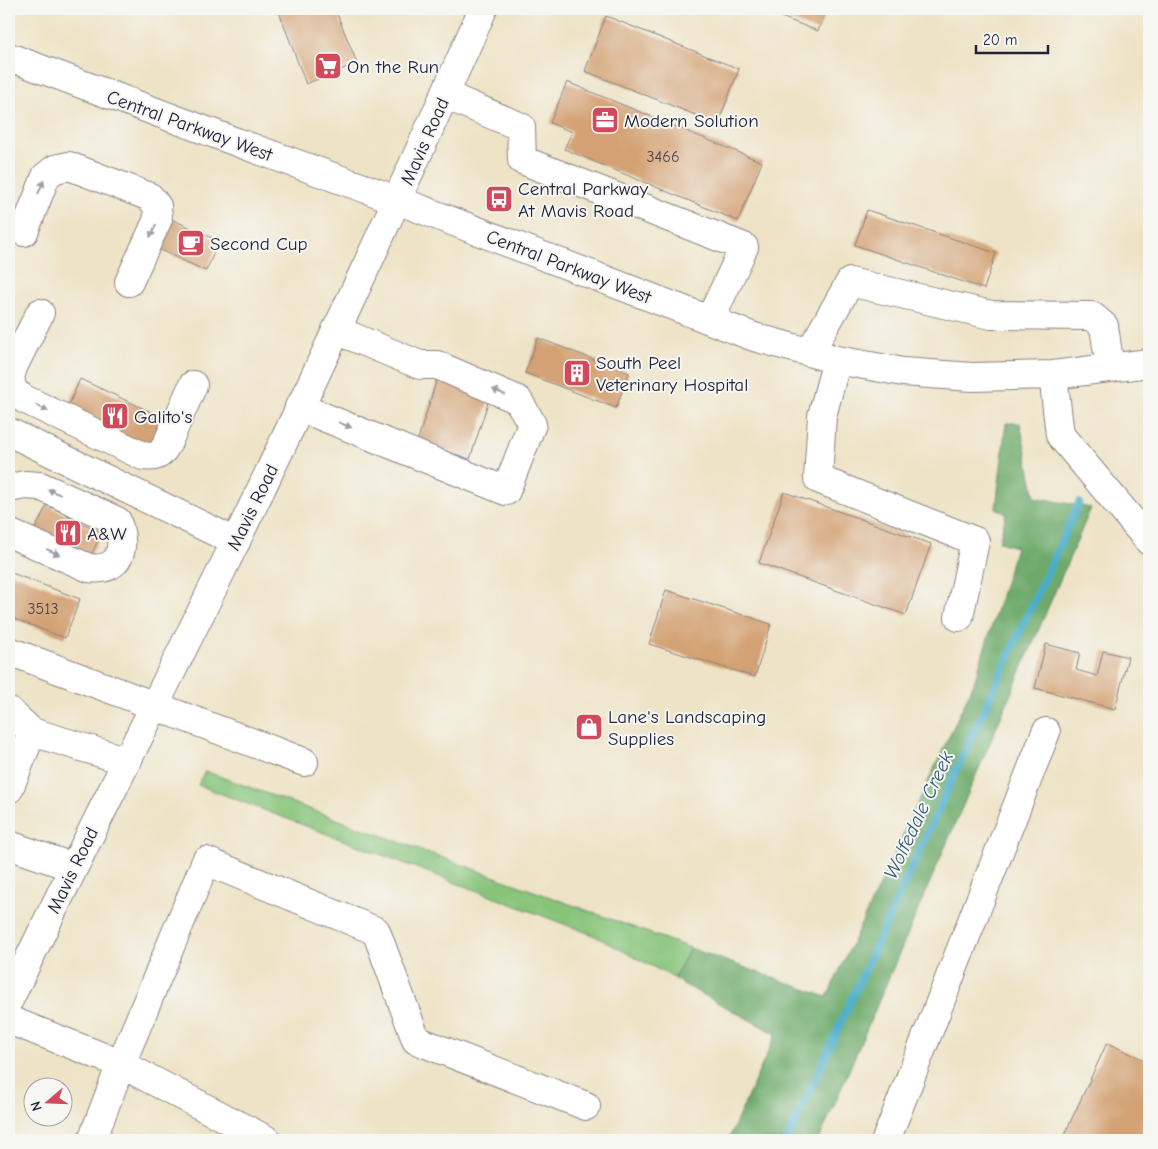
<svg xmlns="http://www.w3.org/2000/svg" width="1158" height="1149" viewBox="0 0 1158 1149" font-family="'Comic Neue',sans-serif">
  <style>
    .green { fill: #87c47a; stroke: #54735a }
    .forest { fill: #6daa6a; stroke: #486652 }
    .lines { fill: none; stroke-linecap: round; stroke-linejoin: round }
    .stream { stroke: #49adc8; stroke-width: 8 }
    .building { fill: #d3a173 }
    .minor-casing { stroke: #888280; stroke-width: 30 }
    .major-casing { stroke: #888280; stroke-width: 30 }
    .minor { stroke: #fff; stroke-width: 28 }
    .major { stroke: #fff; stroke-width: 28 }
    .oneway { fill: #9c9ca7 }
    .labels { text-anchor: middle; stroke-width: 4; stroke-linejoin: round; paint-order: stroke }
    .number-label { font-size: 16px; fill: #4e4249 }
    .poi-label { font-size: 19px; fill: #22223b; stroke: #f6f6f2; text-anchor: start }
    .street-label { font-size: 19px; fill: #22223b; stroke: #f6f6f2 }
    .water-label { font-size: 20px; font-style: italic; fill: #325a73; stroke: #f6f6f2 }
  </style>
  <rect width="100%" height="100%" fill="#f6f6f2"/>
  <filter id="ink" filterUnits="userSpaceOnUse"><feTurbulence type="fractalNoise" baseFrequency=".02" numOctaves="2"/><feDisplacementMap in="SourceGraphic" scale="10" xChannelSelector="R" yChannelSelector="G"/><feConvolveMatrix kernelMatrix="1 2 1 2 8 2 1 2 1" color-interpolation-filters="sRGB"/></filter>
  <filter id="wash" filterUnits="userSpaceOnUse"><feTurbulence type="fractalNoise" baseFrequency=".0096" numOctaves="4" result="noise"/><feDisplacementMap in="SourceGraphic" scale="20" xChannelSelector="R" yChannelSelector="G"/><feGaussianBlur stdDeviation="1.12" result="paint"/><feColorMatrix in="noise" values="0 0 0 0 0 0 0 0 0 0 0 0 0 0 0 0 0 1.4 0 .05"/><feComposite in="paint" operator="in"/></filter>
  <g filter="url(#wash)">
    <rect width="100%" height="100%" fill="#eee3c6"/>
    <path class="green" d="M205 771 690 948 674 978 593 935 198 785Z"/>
    <path class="forest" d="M1006 423H1020L1035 497 1091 508 819 1140H728L776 1034 674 979 690 948 827 997 974 683 1016 547 999 542 1006 514 996 508Z"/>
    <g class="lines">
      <path class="stream" d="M787 1140 1079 503"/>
    </g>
    <g id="blocks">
      <path class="building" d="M278 9H335L357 63 306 84Z
        M760 9H827L818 31Z
        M606 16 739 69 718 124 585 71Z
        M567 82 762 162 738 221 564 149 572 132 550 123Z
        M867 210 996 253 984 289 855 245Z
        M171 219 219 241 206 271 158 249Z
        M538 338 629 373 616 408 525 373Z
        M439 373 492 390 470 459 417 442Z
        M80 379 166 419 150 453 65 414Z
        M784 492 931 544 906 615 759 563Z
        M47 505 102 533 88 561 33 533Z
        M9 572 80 599 65 638 9 617Z
        M666 590 771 624 755 677 649 644Z
        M1046 644 1080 653 1076 670 1097 676 1103 651 1128 657 1115 709 1035 688Z
        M1107 1043 1149 1062V1140H1062Z"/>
    </g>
  </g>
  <g filter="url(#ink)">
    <use href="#blocks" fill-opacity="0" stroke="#888280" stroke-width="1"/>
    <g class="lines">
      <g class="minor-casing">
        <path id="minor" d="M9 57 239 143 397 200 754 337 837 360 903 372 972 377 1053 375 1149 363
          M445 95 521 127 522 160 744 247 710 320
          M24 232 46 176 55 169 69 166 150 197 157 206 158 219 129 282
          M40 313 13 367 10 378 13 391 24 399 143 456C156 458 161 455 167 444L193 385
          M810 352 850 282 991 315 1092 316 1104 326 1110 368
          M837 360 822 416 818 479 975 541 959 617
          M1053 375 1060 435 1149 541
          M299 407 506 491 532 424 518 400 437 365H420L336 330
          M9 432 236 542
          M9 488 25 485 40 486 117 521C126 547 122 572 89 568L9 533
          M9 651 304 762
          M9 711 32 732
          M9 789 32 732 127 761
          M9 845 72 867
          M9 1020 121 1064 267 1140
          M92 1140 121 1064 206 861 376 931 416 1040 586 1106
          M886 1140 1046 732"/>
      </g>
      <g class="major-casing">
        <path id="major" d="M9 1000C82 848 160 697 234 545 320 368 403 189 483 9"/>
      </g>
      <use href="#minor" class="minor"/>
      <use href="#major" class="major"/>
    </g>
    <defs><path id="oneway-solid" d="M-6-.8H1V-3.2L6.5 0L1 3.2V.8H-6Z" transform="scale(1.25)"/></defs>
    <g class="oneway">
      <use href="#oneway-solid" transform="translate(41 187) rotate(-67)"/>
      <use href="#oneway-solid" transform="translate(153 231) rotate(115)"/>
      <use href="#oneway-solid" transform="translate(499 392) rotate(-156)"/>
      <use href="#oneway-solid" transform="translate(42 408) rotate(26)"/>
      <use href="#oneway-solid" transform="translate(345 425) rotate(22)"/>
      <use href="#oneway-solid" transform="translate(54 492) rotate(-157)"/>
      <use href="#oneway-solid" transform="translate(53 552) rotate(24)"/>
    </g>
  </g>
  <defs>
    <g id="supermarket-square" transform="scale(1.4375)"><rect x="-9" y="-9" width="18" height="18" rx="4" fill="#d1495b" stroke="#f6f6f2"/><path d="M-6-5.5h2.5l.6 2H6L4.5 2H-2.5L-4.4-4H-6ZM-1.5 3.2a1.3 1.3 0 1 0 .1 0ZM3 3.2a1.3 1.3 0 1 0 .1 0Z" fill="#fff"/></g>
    <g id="office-square" transform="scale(1.4375)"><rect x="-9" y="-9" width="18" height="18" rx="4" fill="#d1495b" stroke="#f6f6f2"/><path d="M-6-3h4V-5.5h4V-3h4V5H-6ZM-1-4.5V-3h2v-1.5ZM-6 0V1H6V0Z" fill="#fff"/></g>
    <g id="bus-square" transform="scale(1.4375)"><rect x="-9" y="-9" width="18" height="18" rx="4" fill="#d1495b" stroke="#f6f6f2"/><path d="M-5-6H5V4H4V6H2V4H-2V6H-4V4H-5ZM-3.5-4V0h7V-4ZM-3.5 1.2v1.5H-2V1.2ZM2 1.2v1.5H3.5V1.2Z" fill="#fff"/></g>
    <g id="cafe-square" transform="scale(1.4375)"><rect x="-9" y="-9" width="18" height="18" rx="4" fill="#d1495b" stroke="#f6f6f2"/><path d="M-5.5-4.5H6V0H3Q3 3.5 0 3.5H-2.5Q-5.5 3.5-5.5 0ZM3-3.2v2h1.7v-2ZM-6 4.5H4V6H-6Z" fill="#fff"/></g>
    <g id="building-square" transform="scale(1.4375)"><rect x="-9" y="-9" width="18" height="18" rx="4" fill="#d1495b" stroke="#f6f6f2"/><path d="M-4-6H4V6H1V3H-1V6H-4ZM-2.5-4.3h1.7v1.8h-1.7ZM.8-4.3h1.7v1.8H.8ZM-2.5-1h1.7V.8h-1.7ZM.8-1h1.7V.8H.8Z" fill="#fff"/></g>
    <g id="restaurant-square" transform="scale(1.4375)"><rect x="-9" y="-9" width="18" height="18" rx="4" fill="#d1495b" stroke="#f6f6f2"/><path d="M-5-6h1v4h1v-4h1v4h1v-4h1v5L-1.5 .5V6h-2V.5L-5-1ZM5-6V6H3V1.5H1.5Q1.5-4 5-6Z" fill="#fff"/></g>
    <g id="shop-square" transform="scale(1.4375)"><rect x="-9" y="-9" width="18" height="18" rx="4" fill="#d1495b" stroke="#f6f6f2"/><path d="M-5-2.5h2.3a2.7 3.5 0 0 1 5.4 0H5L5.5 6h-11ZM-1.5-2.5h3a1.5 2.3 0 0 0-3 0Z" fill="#fff"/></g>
  </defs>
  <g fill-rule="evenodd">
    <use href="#supermarket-square" x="328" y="66"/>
    <use href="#office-square" x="605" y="120"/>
    <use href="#bus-square" x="499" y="199"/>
    <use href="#cafe-square" x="191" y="243"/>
    <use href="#building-square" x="577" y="373"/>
    <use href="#restaurant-square" x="115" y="416"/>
    <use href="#restaurant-square" x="68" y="533"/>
    <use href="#shop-square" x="589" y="727"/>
  </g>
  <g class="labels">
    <g class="number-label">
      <text x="663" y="162">3466</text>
      <text x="43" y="614">3513</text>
    </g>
    <g class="poi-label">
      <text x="347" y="73">On the Run</text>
      <text x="624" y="127">Modern Solution</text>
      <text x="518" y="195">Central Parkway<tspan x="518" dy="22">At Mavis Road</tspan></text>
      <text x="210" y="250">Second Cup</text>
      <text x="596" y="369">South Peel<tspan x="596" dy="22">Veterinary Hospital</tspan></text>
      <text x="134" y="423">Galito's</text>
      <text x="87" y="540">A&amp;W</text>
      <text x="608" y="723">Lane's Landscaping<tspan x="608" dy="22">Supplies</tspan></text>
    </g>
    <g class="street-label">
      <text transform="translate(190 125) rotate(20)" y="7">Central Parkway West</text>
      <text transform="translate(424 141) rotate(-66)" y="7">Mavis Road</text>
      <text transform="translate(569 266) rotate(21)" y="7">Central Parkway West</text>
      <text transform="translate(252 507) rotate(-64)" y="7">Mavis Road</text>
      <text transform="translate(72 870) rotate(-64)" y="7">Mavis Road</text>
    </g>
    <g class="water-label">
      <text transform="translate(918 815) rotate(-65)" y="7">Wolfedale Creek</text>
    </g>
  </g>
  <rect width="1158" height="1149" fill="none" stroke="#f6f6f2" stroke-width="30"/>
  <g transform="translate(48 1102) rotate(251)"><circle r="24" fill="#f6f6f2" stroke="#a1a1a9"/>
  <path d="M0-4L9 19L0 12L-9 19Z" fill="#d1495b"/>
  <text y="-8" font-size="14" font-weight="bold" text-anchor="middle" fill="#22223b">N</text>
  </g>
  <path d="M976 45v8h72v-8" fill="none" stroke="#22223b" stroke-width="2.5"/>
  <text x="983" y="45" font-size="15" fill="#22223b" stroke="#f6f6f2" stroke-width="4" paint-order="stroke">20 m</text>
</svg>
